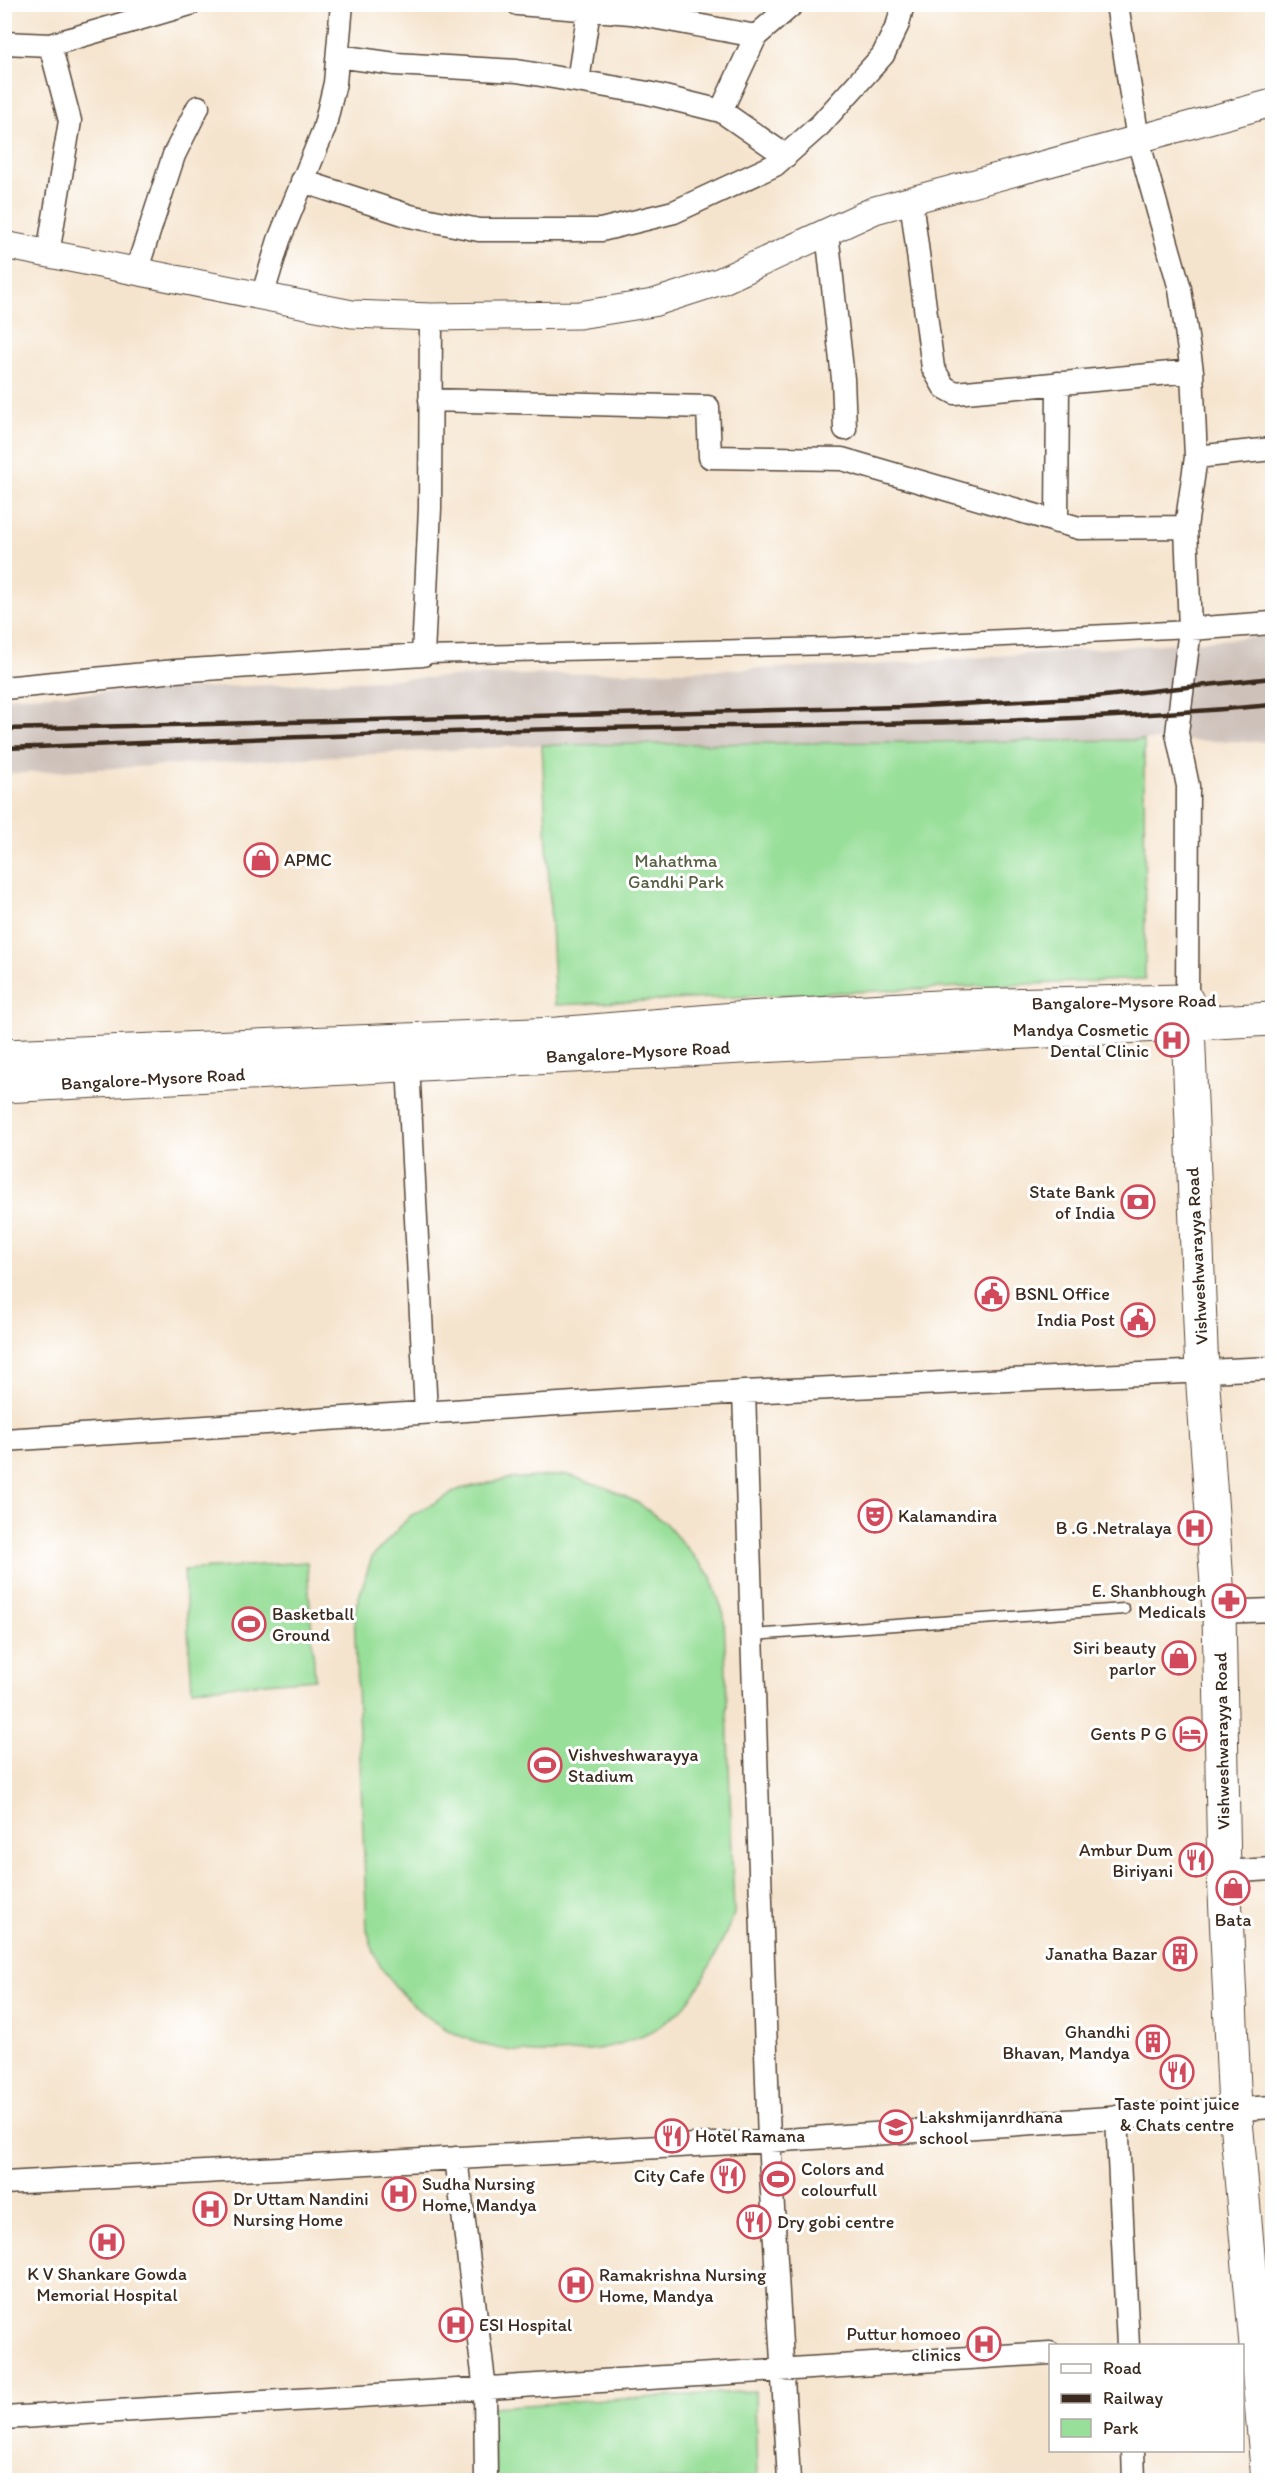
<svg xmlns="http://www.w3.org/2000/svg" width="1277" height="2485" viewBox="0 0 1277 2485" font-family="Itim,sans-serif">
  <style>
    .industrial { fill: #cec1ba }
    .green { fill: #98df99; stroke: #6a845c; stroke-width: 1.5 }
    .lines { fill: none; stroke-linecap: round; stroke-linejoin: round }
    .service-casing { stroke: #574638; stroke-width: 13 }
    .pedestrian-casing { stroke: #574638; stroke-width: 19 }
    .minor-casing { stroke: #574638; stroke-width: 25 }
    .tertiary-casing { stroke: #574638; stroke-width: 29 }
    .primary-casing { stroke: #574638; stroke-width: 35 }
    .service { stroke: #fff; stroke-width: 10 }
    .pedestrian { stroke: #fff; stroke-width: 16 }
    .minor { stroke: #fff; stroke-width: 22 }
    .tertiary { stroke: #fff; stroke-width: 27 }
    .primary { stroke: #fff; stroke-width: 33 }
    .rail { stroke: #3b2a1e; stroke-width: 4.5 }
    .labels { text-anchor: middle; stroke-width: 6; stroke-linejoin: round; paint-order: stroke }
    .poi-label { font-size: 18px; fill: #3b2a1e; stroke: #fff; text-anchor: start }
    .park-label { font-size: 18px; fill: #576043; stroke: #fff }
    .street-label { font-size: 18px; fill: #3b2a1e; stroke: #fff }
  </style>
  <rect width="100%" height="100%" fill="#fff"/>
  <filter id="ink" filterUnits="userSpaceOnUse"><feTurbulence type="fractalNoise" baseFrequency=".0167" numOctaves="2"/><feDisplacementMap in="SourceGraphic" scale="12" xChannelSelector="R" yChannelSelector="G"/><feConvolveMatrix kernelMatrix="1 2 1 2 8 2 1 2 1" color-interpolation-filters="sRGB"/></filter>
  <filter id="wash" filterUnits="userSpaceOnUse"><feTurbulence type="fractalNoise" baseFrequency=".008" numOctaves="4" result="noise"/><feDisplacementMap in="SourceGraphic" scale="24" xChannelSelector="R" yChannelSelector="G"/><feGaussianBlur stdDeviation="1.35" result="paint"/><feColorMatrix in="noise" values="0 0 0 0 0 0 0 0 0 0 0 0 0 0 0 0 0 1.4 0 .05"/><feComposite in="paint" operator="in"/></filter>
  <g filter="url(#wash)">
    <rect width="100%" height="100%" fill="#f5e4cd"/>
    <path class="industrial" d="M1272 636V742L1144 740 542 745 5 774 4 697 445 677 861 666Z"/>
    <path class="green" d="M1144 740 1145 979 555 1005 542 745Z
      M568 1475 607 1488 638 1503 665 1523 710 1575 724 1615 734 1914C724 1938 699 1994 681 2010 651 2038 612 2049 572 2052 492 2059 425 2035 380 1965 373 1955 371 1941 367 1930L354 1612 372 1557 410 1516 460 1489 506 1479Z
      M307 1562 315 1679 192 1689 184 1570Z
      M755 2391 757 2480H496L489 2407Z"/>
  </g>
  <g filter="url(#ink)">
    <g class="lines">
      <g class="service-casing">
        <path id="service" d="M752 1635 1124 1609"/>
      </g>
      <g class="pedestrian-casing">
        <path id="pedestrian" d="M423 655 837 646 1190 629"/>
      </g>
      <g class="minor-casing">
        <path id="minor" d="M518 4 631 13 756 36
          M1117 4 1138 140 1180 289 1192 371 1196 457 1186 527 1190 629 1177 733 1188 786 1187 1001
          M4 43 50 45 190 4
          M338 56 395 64 517 71 648 93 721 111 786 156
          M578 81 589 10
          M721 111 756 36 793 4
          M302 181 410 216 479 230H601L674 212 775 165 820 125 883 55 898 24 903 4
          M911 200 933 368 944 387 955 393 1192 371
          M827 232 843 379 845 429
          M48 254 70 121 50 45
          M136 272 174 155 198 107
          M262 297 279 240 324 129 335 83 342 4
          M430 400 708 407 710 457 842 459 1079 528 1186 527
          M1196 457 1272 449
          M1057 522 1058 383
          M1190 629 1272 623
          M4 688 175 671 423 655 430 508 431 317
          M408 1065 426 1412
          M744 1392 769 2141 789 2480
          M4 1440 744 1392 1272 1368
          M1219 1612 1272 1610
          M1224 1872 1272 1869
          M1117 2117 1128 2346
          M456 2158 485 2389 486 2480
          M4 2183 769 2141 1272 2107
          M4 2418C353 2397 702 2372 1050 2353
          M1133 2450 1134 2480"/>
      </g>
      <g class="tertiary-casing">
        <path id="tertiary" d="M4 245 352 314 431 317 579 315 653 303 721 281 875 210 1272 103"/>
      </g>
      <g class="primary-casing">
        <path id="primary" d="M1187 1001 1202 1372 1219 1612 1224 1872 1235 2109 1268 2480
          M4 1056 557 1034 747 1018 955 1006 1183 1001
          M4 1086 1272 1019"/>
      </g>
      <use href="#service" class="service"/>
      <use href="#pedestrian" class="pedestrian"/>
      <use href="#minor" class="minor"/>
      <use href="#tertiary" class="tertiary"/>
      <use href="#primary" class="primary"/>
      <path class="rail" d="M4 729 902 707 1095 697 1272 678
        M4 748C204 741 404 732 604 728 826 724 1051 725 1272 705"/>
    </g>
  </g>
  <defs>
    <g id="shop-ring" transform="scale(1.725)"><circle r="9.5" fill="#fff" stroke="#d1495b" stroke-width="1.5"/><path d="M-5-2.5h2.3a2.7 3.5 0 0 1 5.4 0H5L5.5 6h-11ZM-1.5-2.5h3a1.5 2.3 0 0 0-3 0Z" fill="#d1495b"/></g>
    <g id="hospital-ring" transform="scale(1.725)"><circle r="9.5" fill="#fff" stroke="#d1495b" stroke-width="1.5"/><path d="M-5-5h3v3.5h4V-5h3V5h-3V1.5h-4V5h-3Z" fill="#d1495b"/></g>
    <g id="bank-ring" transform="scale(1.725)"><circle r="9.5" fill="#fff" stroke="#d1495b" stroke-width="1.5"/><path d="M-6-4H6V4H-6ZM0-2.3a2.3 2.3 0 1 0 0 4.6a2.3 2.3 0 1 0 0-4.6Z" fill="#d1495b"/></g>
    <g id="civic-ring" transform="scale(1.725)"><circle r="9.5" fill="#fff" stroke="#d1495b" stroke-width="1.5"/><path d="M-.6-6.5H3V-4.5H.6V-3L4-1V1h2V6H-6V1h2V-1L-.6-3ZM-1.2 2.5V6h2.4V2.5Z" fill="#d1495b"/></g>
    <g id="theatre-ring" transform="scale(1.725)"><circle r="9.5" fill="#fff" stroke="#d1495b" stroke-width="1.5"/><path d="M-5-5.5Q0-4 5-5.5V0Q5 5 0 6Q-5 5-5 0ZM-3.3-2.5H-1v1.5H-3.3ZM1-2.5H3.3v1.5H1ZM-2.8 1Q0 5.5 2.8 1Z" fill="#d1495b"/></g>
    <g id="pharmacy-ring" transform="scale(1.725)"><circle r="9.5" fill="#fff" stroke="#d1495b" stroke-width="1.5"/><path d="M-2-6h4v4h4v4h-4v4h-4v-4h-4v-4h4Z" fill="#d1495b"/></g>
    <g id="stadium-ring" transform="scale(1.725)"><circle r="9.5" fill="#fff" stroke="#d1495b" stroke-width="1.5"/><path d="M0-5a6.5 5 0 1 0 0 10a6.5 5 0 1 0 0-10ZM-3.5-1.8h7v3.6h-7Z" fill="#d1495b"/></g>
    <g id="hotel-ring" transform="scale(1.725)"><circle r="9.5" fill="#fff" stroke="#d1495b" stroke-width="1.5"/><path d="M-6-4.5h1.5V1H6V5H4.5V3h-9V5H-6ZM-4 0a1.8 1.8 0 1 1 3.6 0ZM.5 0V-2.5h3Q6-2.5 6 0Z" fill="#d1495b"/></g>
    <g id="restaurant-ring" transform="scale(1.725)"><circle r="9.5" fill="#fff" stroke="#d1495b" stroke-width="1.5"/><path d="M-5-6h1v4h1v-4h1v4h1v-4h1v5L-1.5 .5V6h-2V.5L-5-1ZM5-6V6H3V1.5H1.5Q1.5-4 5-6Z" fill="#d1495b"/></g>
    <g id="building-ring" transform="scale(1.725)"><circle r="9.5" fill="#fff" stroke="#d1495b" stroke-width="1.5"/><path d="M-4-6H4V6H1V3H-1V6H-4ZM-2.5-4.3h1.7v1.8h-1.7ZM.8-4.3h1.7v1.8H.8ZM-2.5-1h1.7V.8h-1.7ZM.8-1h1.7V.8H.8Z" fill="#d1495b"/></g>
    <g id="school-ring" transform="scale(1.725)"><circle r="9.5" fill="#fff" stroke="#d1495b" stroke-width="1.5"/><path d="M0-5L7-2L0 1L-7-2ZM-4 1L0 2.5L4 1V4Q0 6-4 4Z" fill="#d1495b"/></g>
  </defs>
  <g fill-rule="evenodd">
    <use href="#shop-ring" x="261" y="860"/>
    <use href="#hospital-ring" x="1172" y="1040"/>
    <use href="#bank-ring" x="1138" y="1202"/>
    <use href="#civic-ring" x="992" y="1294"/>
    <use href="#civic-ring" x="1138" y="1320"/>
    <use href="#theatre-ring" x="875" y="1516"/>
    <use href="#hospital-ring" x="1195" y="1528"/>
    <use href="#pharmacy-ring" x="1229" y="1601"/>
    <use href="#stadium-ring" x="249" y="1624"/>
    <use href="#shop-ring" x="1179" y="1658"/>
    <use href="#hotel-ring" x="1190" y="1734"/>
    <use href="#stadium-ring" x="545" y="1765"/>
    <use href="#restaurant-ring" x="1196" y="1860"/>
    <use href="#shop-ring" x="1233" y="1888"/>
    <use href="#building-ring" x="1180" y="1954"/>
    <use href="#building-ring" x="1153" y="2042"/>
    <use href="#restaurant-ring" x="1177" y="2072"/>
    <use href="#school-ring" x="896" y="2127"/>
    <use href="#restaurant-ring" x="672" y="2136"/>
    <use href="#restaurant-ring" x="728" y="2176"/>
    <use href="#stadium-ring" x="778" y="2179"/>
    <use href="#hospital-ring" x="399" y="2194"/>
    <use href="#hospital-ring" x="210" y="2209"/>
    <use href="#restaurant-ring" x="754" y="2222"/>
    <use href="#hospital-ring" x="107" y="2242"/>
    <use href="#hospital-ring" x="576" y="2285"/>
    <use href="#hospital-ring" x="456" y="2325"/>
    <use href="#hospital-ring" x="984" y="2344"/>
  </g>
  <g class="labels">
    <g class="poi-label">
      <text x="284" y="866">APMC</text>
      <text x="1149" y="1036" text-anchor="end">Mandya Cosmetic<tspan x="1149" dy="21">Dental Clinic</tspan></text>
      <text x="1115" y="1198" text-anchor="end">State Bank<tspan x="1115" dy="21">of India</tspan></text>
      <text x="1015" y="1300">BSNL Office</text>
      <text x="1115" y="1326" text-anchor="end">India Post</text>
      <text x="898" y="1522">Kalamandira</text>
      <text x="1172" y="1534" text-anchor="end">B .G .Netralaya</text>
      <text x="1206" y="1597" text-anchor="end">E. Shanbhough<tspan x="1206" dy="21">Medicals</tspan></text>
      <text x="272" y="1620">Basketball<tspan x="272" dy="21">Ground</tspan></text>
      <text x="1156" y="1654" text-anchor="end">Siri beauty<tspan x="1156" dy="21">parlor</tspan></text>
      <text x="1167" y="1740" text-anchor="end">Gents P G</text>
      <text x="568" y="1761">Vishveshwarayya<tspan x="568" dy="21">Stadium</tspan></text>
      <text x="1173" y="1856" text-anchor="end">Ambur Dum<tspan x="1173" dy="21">Biriyani</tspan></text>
      <text x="1233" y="1926" text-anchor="middle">Bata</text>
      <text x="1157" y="1960" text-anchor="end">Janatha Bazar</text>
      <text x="1130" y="2038" text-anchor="end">Ghandhi<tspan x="1130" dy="21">Bhavan, Mandya</tspan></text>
      <text x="1177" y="2110" text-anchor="middle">Taste point juice<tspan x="1177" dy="21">&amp; Chats centre</tspan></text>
      <text x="919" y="2123">Lakshmijanrdhana<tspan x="919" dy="21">school</tspan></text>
      <text x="695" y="2142">Hotel Ramana</text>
      <text x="801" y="2175">Colors and<tspan x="801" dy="21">colourfull</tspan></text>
      <text x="705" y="2182" text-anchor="end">City Cafe</text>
      <text x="422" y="2190">Sudha Nursing<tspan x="422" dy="21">Home, Mandya</tspan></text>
      <text x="233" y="2205">Dr Uttam Nandini<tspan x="233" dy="21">Nursing Home</tspan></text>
      <text x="777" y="2228">Dry gobi centre</text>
      <text x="107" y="2280" text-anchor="middle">K V Shankare Gowda<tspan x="107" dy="21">Memorial Hospital</tspan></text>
      <text x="599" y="2281">Ramakrishna Nursing<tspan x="599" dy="21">Home, Mandya</tspan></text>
      <text x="479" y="2331">ESI Hospital</text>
      <text x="961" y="2340" text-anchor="end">Puttur homoeo<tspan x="961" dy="21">clinics</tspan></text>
    </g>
    <g class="park-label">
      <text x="676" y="867">Mahathma<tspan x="676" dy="21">Gandhi Park</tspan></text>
    </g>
    <g class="street-label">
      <text transform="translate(1124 1002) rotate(-1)" y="6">Bangalore-Mysore Road</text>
      <text transform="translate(638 1052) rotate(-3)" y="6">Bangalore-Mysore Road</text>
      <text transform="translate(153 1079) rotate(-3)" y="6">Bangalore-Mysore Road</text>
      <text transform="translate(1197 1256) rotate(-93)" y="6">Vishweshwarayya Road</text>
      <text transform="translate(1222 1741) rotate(-91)" y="6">Vishweshwarayya Road</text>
    </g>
  </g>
  <rect width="1277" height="2485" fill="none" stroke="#fff" stroke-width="24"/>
  <rect x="1049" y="2344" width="195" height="108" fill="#ffffff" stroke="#b1aaa5" stroke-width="1.5"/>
  <rect x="1061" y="2364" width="30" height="9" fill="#ffffff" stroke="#b1aaa5" stroke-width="1.5"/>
  <text x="1103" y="2374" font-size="18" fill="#3b2a1e">Road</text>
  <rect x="1061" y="2394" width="30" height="9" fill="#3b2a1e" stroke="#b1aaa5" stroke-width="1.5"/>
  <text x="1103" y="2404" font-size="18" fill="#3b2a1e">Railway</text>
  <rect x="1061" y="2419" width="30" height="18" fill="#98df99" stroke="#b1aaa5" stroke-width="1.5"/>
  <text x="1103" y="2434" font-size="18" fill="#3b2a1e">Park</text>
</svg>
